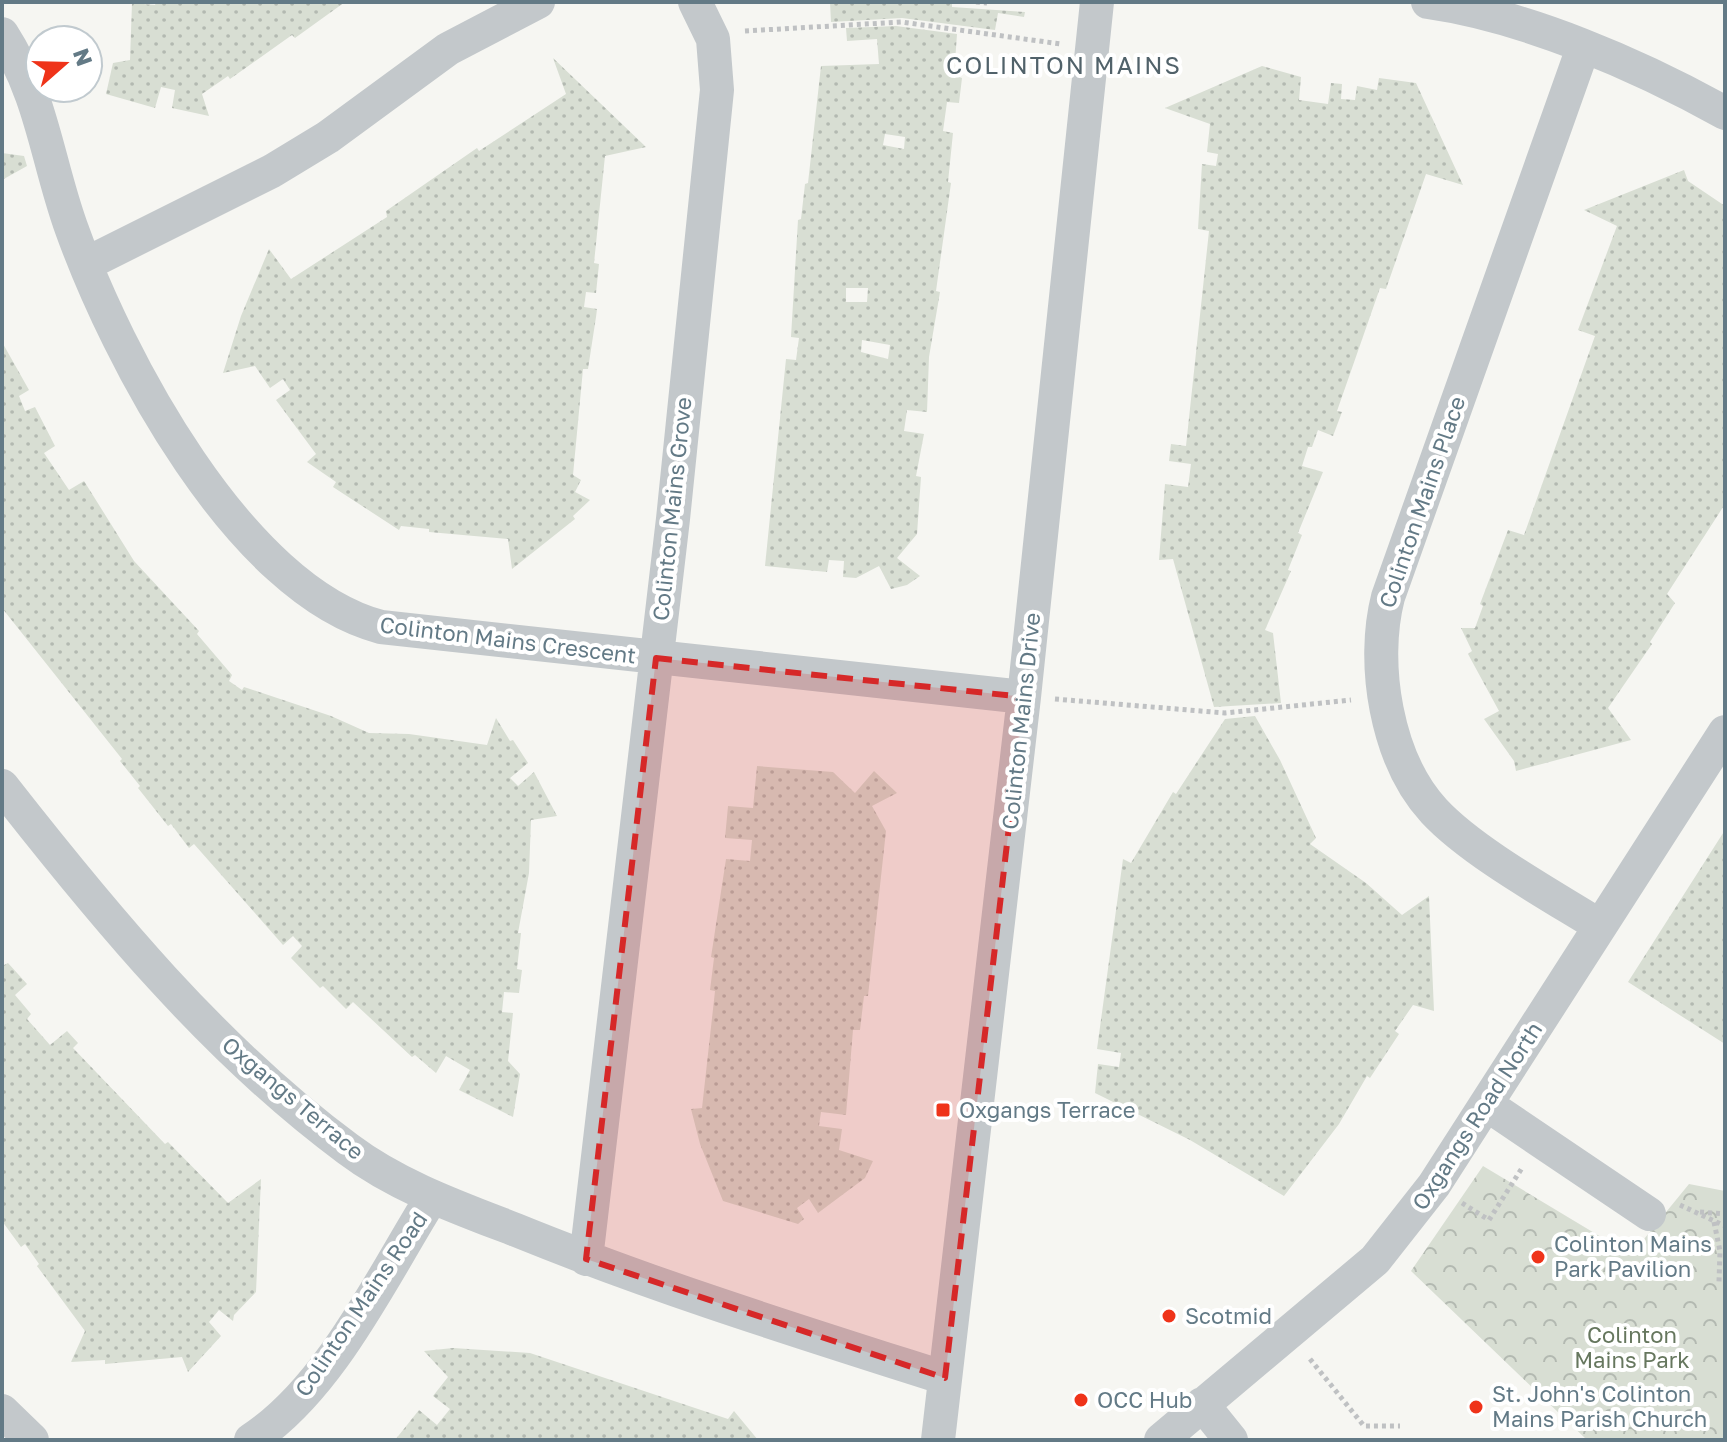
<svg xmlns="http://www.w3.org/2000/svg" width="1727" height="1442" viewBox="0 0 1727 1442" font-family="'Golos Text',sans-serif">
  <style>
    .grass { fill: url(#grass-dots); fill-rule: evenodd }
    .forest { fill: url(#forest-crowns) }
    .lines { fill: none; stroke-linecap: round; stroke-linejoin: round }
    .path { stroke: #bfc1c3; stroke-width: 5; stroke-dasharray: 4 4; stroke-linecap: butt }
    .minor { stroke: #c3c8cb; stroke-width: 34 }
    .marked { fill: #d62828; fill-opacity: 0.2; stroke: #d62828; stroke-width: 6; stroke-dasharray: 16 10; stroke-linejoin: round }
    .poi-dot { fill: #ef3319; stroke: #fff; stroke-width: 3 }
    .labels { text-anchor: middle; stroke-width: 8; stroke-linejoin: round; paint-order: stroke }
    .street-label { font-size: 22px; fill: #637a86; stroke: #fff }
    .poi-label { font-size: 22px; fill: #637a86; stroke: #fff; text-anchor: start }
    .park-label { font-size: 22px; fill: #66775e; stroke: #fff }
    .neighbourhood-label { font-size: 24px; letter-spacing: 2px; fill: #51626a; stroke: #fff }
  </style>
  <defs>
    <pattern id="grass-dots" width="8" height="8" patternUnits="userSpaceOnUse" patternTransform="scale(2)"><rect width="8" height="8" fill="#d8ded3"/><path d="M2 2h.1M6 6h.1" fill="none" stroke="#b3b9b1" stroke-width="1.8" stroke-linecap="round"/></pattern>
    <pattern id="forest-crowns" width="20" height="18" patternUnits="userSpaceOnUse" patternTransform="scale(2)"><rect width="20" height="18" fill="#d8ded3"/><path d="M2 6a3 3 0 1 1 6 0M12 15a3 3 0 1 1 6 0" fill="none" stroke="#b3b9b1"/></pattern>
  </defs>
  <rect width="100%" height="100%" fill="#f6f6f2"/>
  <path class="grass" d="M156 2H345L295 38 292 35 230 79 228 76 202 94 209 116 172 108 175 90 161 87 155 108 106 94 113 63 130 60 132 3 155 5Z
    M830 2H952V7L1025 12 1024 17 998 13 995 30 902 18 831 22Z
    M896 26 957 34 955 62H949L948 73 962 78 959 103 947 102 943 131 953 133 948 182 951 183 936 291 940 292 929 357 927 412 907 410 904 431 924 434 916 476 921 477 917 534 897 558 920 576 907 585 891 589 879 566 856 578 843 577 844 561 829 560 827 572 765 566 786 359 796 360 799 338 791 337 798 220 801 219 805 184 808 183 821 66 879 64 877 39 847 41 846 28ZM885 134 905 137 904 149 883 145ZM846 288H868L867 302H846ZM862 340 890 345 888 359 861 352Z
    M553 58 646 147 605 156 594 263 599 264 596 293 586 292 584 307 597 309 596 317 588 369H583L573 475 581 480 575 492 590 500 573 516 575 519 512 569 508 539 429 532V529L401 526 399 530 333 487 336 482 307 462 316 454 276 400 290 390 283 379 270 388 255 366 223 373 241 316 269 249 291 279 387 217 386 211 477 148 479 151 566 94Z
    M1262 66 1301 77 1299 100 1328 104 1331 83 1342 84 1341 99 1355 100 1357 86 1377 90 1379 78 1416 83 1463 185 1426 174 1386 289 1380 288 1337 411 1342 412 1333 436 1318 430 1312 447H1308L1302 466 1323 472 1298 533 1302 535 1288 570 1291 571 1265 630 1273 633 1281 703 1214 707 1173 559 1159 560 1165 484 1188 487 1191 464 1169 461 1171 444 1186 446 1209 231 1198 229 1202 164 1216 166 1218 154 1207 152 1210 124 1165 108Z
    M2 153 24 156 27 166 2 180Z
    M1684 170 1688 181 1725 206V504L1667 594 1675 603 1650 642 1652 644 1608 708 1631 740 1516 771 1514 761 1484 719 1499 711 1468 654 1472 651 1461 628H1475L1483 606 1480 604 1508 530 1524 535 1595 336 1578 330 1617 226 1584 210Z
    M2 342 29 390 19 396 25 411 35 407 55 446 44 453 69 490 84 481 134 561 199 631 197 634 232 675 229 681 242 690 244 687 331 716 369 733 409 734 487 745 496 718 510 741 513 740 528 763 510 778 518 786 534 772 557 816 531 820 529 873 518 933H521L517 969 522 970 519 993 504 992 502 1012 513 1013 508 1061 520 1074 513 1117 459 1090 470 1070 446 1056 436 1073 415 1055 412 1057 353 1002 346 1009 323 986 320 988 291 958 302 946 293 936 283 945 194 844 189 848 171 824 168 826 138 788 140 786 120 761 122 759 2 608Z
    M1255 716 1280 760 1316 838 1310 844 1366 883 1402 915 1429 896 1434 1011 1413 1005 1395 1031 1399 1034 1370 1078 1367 1076 1339 1124 1284 1196 1190 1140 1095 1093 1098 1064 1119 1067 1121 1053 1097 1049 1123 859 1131 863 1173 792 1176 794 1225 719Z
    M757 766 833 772 855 793 874 771 897 793 872 806 886 831 868 996H864L860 1030H853L846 1115 821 1112 819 1126 842 1129 839 1150 873 1161 865 1178 818 1213 809 1199 797 1208 804 1219 798 1224 723 1201 700 1144 691 1109 702 1108 715 991 710 990 714 958 711 957 726 859 750 861 752 840 725 838 728 806 753 808Z
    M1725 830V1044L1628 982Z
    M8 963 27 984 15 995 31 1014 27 1019 50 1045 67 1031 78 1043 73 1048 165 1144 168 1142 228 1203 261 1179 256 1292 234 1315 233 1321 219 1310 209 1322 221 1336 188 1372 182 1357 105 1364V1360L71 1362 85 1331 37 1266 39 1264 25 1244 21 1247 2 1221V966Z
    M453 1348 530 1353 728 1419 734 1411 758 1440H395L419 1410 437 1425 450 1409 433 1396 448 1377 424 1351Z"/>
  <path class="forest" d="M1483 1166 1631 1255 1689 1184 1725 1191V1440H1587L1411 1271Z"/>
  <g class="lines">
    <path class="path" d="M976 2 987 3
      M745 31 901 22 1061 44
      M1055 699 1225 713 1351 700
      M1462 1203 1489 1220 1522 1168
      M1680 1205 1725 1226
      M1700 1212 1725 1214
      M1714 1222 1720 1251 1719 1282
      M1310 1359 1364 1426H1400"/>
    <path class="minor" d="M1428 2C1526 16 1639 65 1725 113
      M2 34C42 96 47 160 71 227 117 356 239 590 381 627L1024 697
      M1583 48 1388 597C1371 663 1386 759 1434 811 1472 852 1552 896 1600 926
      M86 264 272 171 328 137 448 49 538 2
      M2 786C103 915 215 1051 348 1149 397 1186 459 1208 516 1230 656 1287 801 1332 945 1378
      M1486 1104 1649 1214
      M586 1259 673 519 717 90 713 39 695 2
      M1202 1404 1231 1440
      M2 1411 32 1440
      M251 1440C330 1389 383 1275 432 1197
      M938 1440 1024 697 1097 2
      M1161 1440 1375 1260 1434 1185 1725 732"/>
  </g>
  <path class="marked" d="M656 658 1024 697 945 1378 586 1259Z"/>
  <g class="poi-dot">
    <rect x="935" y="1102" width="16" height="16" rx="4"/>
    <circle cx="1538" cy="1257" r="8"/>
    <circle cx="1169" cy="1316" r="8"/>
    <circle cx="1081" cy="1400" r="8"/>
    <circle cx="1476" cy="1407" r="8"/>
  </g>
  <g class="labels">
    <g class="street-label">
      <text transform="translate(1422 502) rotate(-71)" y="8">Colinton Mains Place</text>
      <text transform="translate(672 509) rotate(-84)" y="8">Colinton Mains Grove</text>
      <text transform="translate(508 640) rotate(7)" y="8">Colinton Mains Crescent</text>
      <text transform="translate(1021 721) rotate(-84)" y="8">Colinton Mains Drive</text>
      <text transform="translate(293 1098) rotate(40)" y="8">Oxgangs Terrace</text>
      <text transform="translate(1477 1116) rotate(-57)" y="8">Oxgangs Road North</text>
      <text transform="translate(361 1304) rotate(-56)" y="8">Colinton Mains Road</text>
    </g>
    <g class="poi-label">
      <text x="959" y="1118">Oxgangs Terrace</text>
      <text x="1554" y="1252">Colinton Mains<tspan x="1554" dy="25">Park Pavilion</tspan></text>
      <text x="1185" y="1324">Scotmid</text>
      <text x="1492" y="1402">St. John's Colinton<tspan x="1492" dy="25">Mains Parish Church</tspan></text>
      <text x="1097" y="1408">OCC Hub</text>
    </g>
    <g class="park-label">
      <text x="1632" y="1343">Colinton<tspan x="1632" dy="25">Mains Park</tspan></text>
    </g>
    <g class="neighbourhood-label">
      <text x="1064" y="74">COLINTON MAINS</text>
    </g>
  </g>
  <rect width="1727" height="1442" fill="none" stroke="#637a86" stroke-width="8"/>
  <g transform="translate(64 64) rotate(70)"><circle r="38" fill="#ffffff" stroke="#c1cacf" stroke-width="2"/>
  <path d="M0-6L14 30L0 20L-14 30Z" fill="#ef3319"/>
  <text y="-12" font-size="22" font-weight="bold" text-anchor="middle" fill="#637a86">N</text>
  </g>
</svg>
